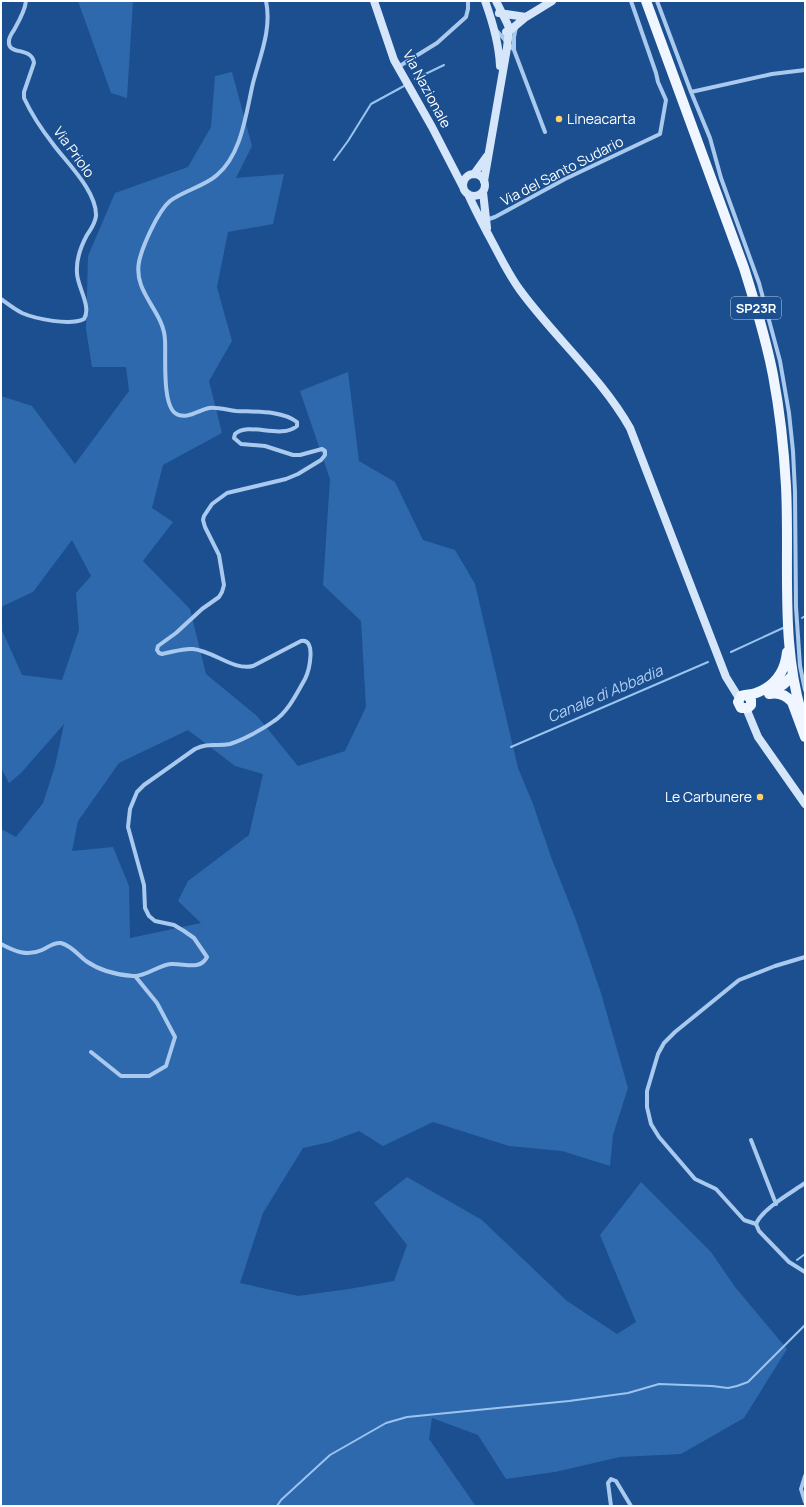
<svg xmlns="http://www.w3.org/2000/svg" width="806" height="1507" viewBox="0 0 806 1507" font-family="Manrope,sans-serif">
  <style>
    .green { fill: #2e69ad; fill-rule: evenodd }
    .lines { fill: none; stroke-linecap: round; stroke-linejoin: round }
    .stream { stroke: #9cc4f0; stroke-width: 2 }
    .street { stroke: #a9c9ee; stroke-width: 4 }
    .secondary { stroke: #d6e6fa; stroke-width: 8 }
    .primary { stroke: #f0f6ff; stroke-width: 10 }
    .poi-dot { fill: #ffd166; stroke: #1b4f8f; stroke-width: 1.5 }
    .labels { text-anchor: middle; stroke-width: 3; stroke-linejoin: round; paint-order: stroke }
    .shield { fill: #1b4f8f; stroke: #bbcadd; stroke-width: 1 }
    .shield-label { font-size: 13px; font-weight: bold; fill: #fff }
    .street-label { font-size: 14px; fill: #fff; stroke: #1b4f8f }
    .poi-label { font-size: 14px; fill: #fff; stroke: #1b4f8f; text-anchor: start }
    .water-label { font-size: 15px; font-style: italic; fill: #b5d3f5; stroke: #1b4f8f }
  </style>
  <rect width="100%" height="100%" fill="#1b4f8f"/>
  <path class="green" d="M78 1H133L127 98 111 93Z
    M232 72 252 146 236 178 284 174 273 224 228 232 217 287 232 341 209 381 222 433 163 465 152 508 173 522 143 561 190 609 206 674 257 716 298 766 345 751 366 707 361 621 323 585 330 479 300 391 348 372 359 461 395 482 423 540 455 550 475 584 518 768 533 804 551 857 576 920 601 993 628 1088 613 1135 610 1166 562 1151 509 1146 433 1122 383 1146 359 1131 330 1142 303 1148 263 1213 240 1283 298 1296 349 1289 394 1281 407 1245 374 1203 407 1177 482 1220 567 1301 617 1334 636 1322 600 1235 641 1182 711 1252 735 1287 787 1349 744 1418 681 1454 620 1457 555 1472 506 1479 478 1435 432 1418 429 1439 475 1505 474 1506H1V829L16 837 43 803 55 766 64 724 21 773 9 783 1 768V628L22 675 62 680 79 630 76 593 91 576 72 540 33 592 1 607V396L32 406 75 464 129 391 126 367H92L86 329 88 256 115 193 188 167 211 127 215 76ZM188 730 235 766 263 774 249 835 188 881 178 901 201 923 130 938 129 886 113 847 72 851 78 821 119 763Z"/>
  <g class="lines">
    <path class="stream" d="M415 79 444 65
      M334 160 348 141 371 104 404 86
      M802 618 805 616
      M731 652 783 628
      M511 747 708 662
      M797 1260 805 1254
      M277 1506 281 1500 330 1455 386 1423 407 1417 569 1401 628 1393 659 1384 712 1386 728 1388 737 1386 748 1382 805 1325"/>
    <path class="street" d="M657 1 691 92 710 138 721 178 759 283 780 361 789 413 793 451 795 492 796 607 800 666 805 690
      M497 31 514 50 545 132
      M514 50V37L516 27
      M398 67 437 43 466 17 468 9V1
      M691 92 772 74 805 70
      M486 220 495 217 565 179 660 134 666 100 658 82 656 73 631 1
      M1 299C8 304 14 309 22 313 36 319 70 326 84 319 92 307 77 286 77 273 76 260 81 246 87 235 91 229 95 224 96 216 97 191 66 162 53 144 42 130 31 113 24 98V92L34 63C32 46 7 56 9 41 9 37 12 33 14 30 19 21 25 11 26 1
      M1 944C14 951 27 957 42 950 49 947 53 942 61 943 72 946 78 955 86 961 99 970 117 975 133 976 146 977 158 965 171 964 184 963 200 971 207 957L194 938 184 931 174 925 155 921 149 916 145 908 144 885 128 827 130 809 137 792 144 785 195 749C209 742 216 747 230 744 243 740 263 729 274 721 288 712 297 693 305 679 309 671 317 638 301 641L253 666C233 671 214 651 193 649 183 648 173 652 162 654L159 653 157 650 158 646 176 633 202 609 219 597 222 592 224 585 219 555 205 527 203 520 204 516 212 504 227 493 286 479 298 474 321 460 325 455V451L322 449 300 455H293L265 446 241 444 234 438 235 434C249 421 280 440 297 426V422C282 410 254 412 236 411 227 410 218 407 209 408 199 410 185 421 175 413 162 403 166 356 165 340 164 311 133 293 139 262 142 247 158 211 170 201 183 191 205 186 217 175 242 154 246 113 253 83 260 56 272 29 266 1
      M91 1052 121 1076H149L166 1066 175 1037 157 1003 135 976
      M751 1140 776 1204
      M756 1224 744 1220 716 1189 695 1179 659 1137 651 1124 647 1107V1091L658 1054 664 1043 675 1032 739 980 775 966 805 957
      M756 1224 759 1231 789 1262 805 1272
      M756 1224C763 1208 791 1193 805 1183
      M805 1476 801 1489 805 1502
      M611 1506 608 1483 611 1479 616 1481 631 1506"/>
    <path class="secondary" d="M374 1 394 60 432 127 463 187
      M485 1C493 23 499 43 500 66
      M499 13 526 17
      M506 32H508L526 17 552 1
      M474 174 487 156
      M463 185a11 11 0 1 1 22 0a11 11 0 1 1-22 0Z
      M484 181 507 48 509 28 507 23 496 1
      M483 192 487 228
      M468 194C477 214 487 232 497 251 504 264 511 278 520 290 555 338 601 377 630 428L726 677 739 698
      M746 708 758 737 805 804"/>
    <path class="primary" d="M646 1 744 268C755 303 766 339 773 375 780 412 784 449 786 486 790 564 779 649 805 724
      M770 693 784 684 793 675
      M769 694C778 692 786 695 792 702L805 737
      M747 695 751 700V705L748 708H741L738 702 741 696C746 694 751 695 756 693 775 686 785 672 787 652"/>
  </g>
  <g class="poi-dot">
    <circle cx="559" cy="119" r="4"/>
    <circle cx="760" cy="797" r="4"/>
  </g>
  <g class="labels">
    <rect class="shield" x="731" y="297" width="50" height="22" rx="3"/>
    <g class="shield-label">
      <text x="756" y="313">SP23R</text>
    </g>
    <g class="street-label">
      <text transform="translate(427 89) rotate(62)" y="5">Via Nazionale</text>
      <text transform="translate(74 152) rotate(54)" y="5">Via Priolo</text>
      <text transform="translate(562 171) rotate(-27)" y="5">Via del Santo Sudario</text>
    </g>
    <g class="poi-label">
      <text x="567" y="124">Lineacarta</text>
      <text x="752" y="802" text-anchor="end">Le Carbunere</text>
    </g>
    <g class="water-label">
      <text transform="translate(605 694) rotate(-23)" y="5">Canale di Abbadia</text>
    </g>
  </g>
  <rect width="806" height="1507" fill="none" stroke="#ffffff" stroke-width="4"/>
</svg>
